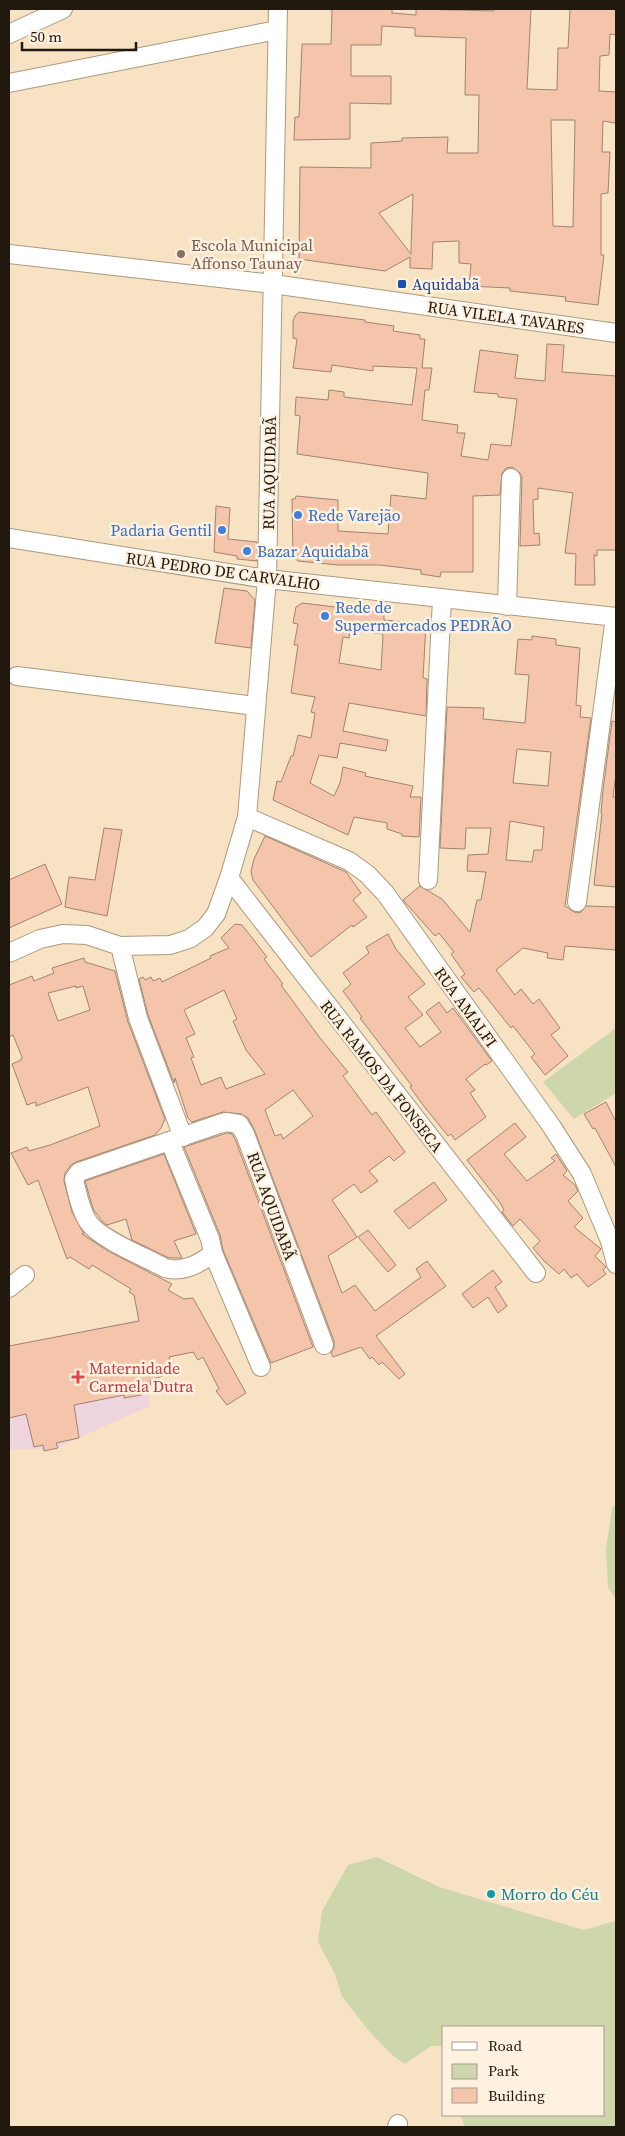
<svg xmlns="http://www.w3.org/2000/svg" width="625" height="2136" viewBox="0 0 625 2136" font-family="'Source Serif 4',serif">
  <style>
    .medical { fill: #edd4dd }
    .green { fill: #ced6ab }
    .building { fill: #f5c5ab; stroke: #a18271; fill-rule: evenodd }
    .lines { fill: none; stroke-linecap: round; stroke-linejoin: round }
    .minor-casing { stroke: #ad997d; stroke-width: 20 }
    .minor { stroke: #fff; stroke-width: 18 }
    .education-dot { fill: #8d6e63; stroke: #fef1df; stroke-width: 2 }
    .transit-dot { fill: #1a4fb4; stroke: #fef1df; stroke-width: 2 }
    .shop-dot { fill: #3f7fe0; stroke: #fef1df; stroke-width: 2 }
    .health-dot { fill: #e0444e; stroke: #fef1df; stroke-width: 2 }
    .culture-dot { fill: #0f9aa8; stroke: #fef1df; stroke-width: 2 }
    .labels { text-anchor: middle; stroke-width: 5; stroke-linejoin: round; paint-order: stroke }
    .education-label { font-size: 16px; fill: #785e54; stroke: #fef1df; text-anchor: start }
    .transit-label { font-size: 16px; fill: #164399; stroke: #fef1df; text-anchor: start }
    .street-label { font-size: 16px; fill: #21190e; stroke: #fef1df }
    .shop-label { font-size: 16px; fill: #366cbe; stroke: #fef1df; text-anchor: start }
    .health-label { font-size: 16px; fill: #be3a42; stroke: #fef1df; text-anchor: start }
    .culture-label { font-size: 16px; fill: #0d838f; stroke: #fef1df; text-anchor: start }
  </style>
  <rect width="100%" height="100%" fill="#f8e2c4"/>
  <path class="medical" d="M141 1319 150 1406 56 1448 9 1450V1347Z"/>
  <path class="green" d="M616 1028V1093L574 1119 543 1082Z
    M616 1506V1600L608 1587 606 1550 612 1507Z
    M377 1857 439 1887 584 1930 616 1921V2127H465L460 2115H604V2027H444V2046H431L405 2064 392 2055 368 2030 342 1996 334 1972 318 1942 322 1911 348 1865Z"/>
  <path class="building" d="M332 9H392V13L416 15V9L494 11V9H531L527 89 557 90 558 48H568L570 9H616V35L610 34 609 55 600 56 599 91 616 92V123L603 121 602 152H610L608 193 601 194V255H604L598 305 565 301 566 297 510 291V288L469 286 471 264 459 263V241L433 242 432 269 410 268V257L385 271 299 259 300 167 371 168V143L402 141V138L448 137 447 153H478L479 95H465L466 38 415 36V28L382 26 381 45H351V76H391V104L350 103V139L294 140 295 117H299L302 44H331ZM551 120H575L573 227 553 226ZM413 194 411 247V254L379 213Z
    M299 312 365 320V322L394 326 393 331 420 335V339H425L422 368H432L429 390H425L422 420 458 425 457 433H465L461 456 488 460 491 444 511 446 517 399 498 397V394L474 392 480 350 518 355 515 378 545 381 547 344 564 345 562 372 616 376V550H597V556L594 555 595 585H575L576 554 565 553 573 493 538 488V499L533 500 534 534 539 533 540 545 520 546 522 478 520 473 512 467 506 468 502 473 500 495 473 496V572H441L440 577 421 574V570L380 565H338L298 561 293 557 292 499H295L296 496 338 500V531L388 534 391 495 426 499 428 473 297 454 300 416 295 415 296 397 328 400 329 390 344 392V397L412 405 417 368 373 366V371L332 365 331 372 293 368 297 339 293 338V321L295 316Z
    M216 506 230 508 228 539 257 542V561L237 559V556L214 552Z
    M224 588 247 591 255 600 251 648 215 643Z
    M302 603 384 613V620L426 624 423 678 427 679 426 716 349 703 343 731 388 740 386 751 340 743 337 758 319 755 310 783 334 796 340 783 343 767 366 773 365 776 413 786 410 797H421L419 837 402 836V834L387 829V823L354 817 348 835 273 800 277 781 281 782 291 756H293L298 735 311 738 315 713 311 712 315 697 291 693 298 645H294L298 624 293 623 296 607ZM350 630 383 634 381 670 339 663 343 637 349 638Z
    M532 636 556 639V645L580 648 576 705 581 706 580 717 591 718 565 906 576 913 581 912 586 906 616 907V950L565 946 563 960 547 958 548 953 523 948 496 970 515 995 521 989 533 1004 539 999 560 1028 551 1035 568 1056 545 1075 531 1057 535 1054 513 1026 511 1028 479 988 474 992 461 977 465 974 451 954 454 952 439 933 435 936 403 900 420 886 442 899 470 932 477 900H481L486 872 467 871 468 855 488 854 491 828H466L465 849 440 848 447 707 484 708 483 719 525 723 529 675 515 674 518 639 532 640ZM517 749 551 752 548 786 513 783ZM510 821 544 827 542 850H534L532 862 506 860Z
    M612 721 616 722V774L613 797H616V887L594 885 602 813H601L603 790Z
    M104 828 122 830 107 916 65 907 69 877 95 880Z
    M265 836 346 872 361 893 353 900 367 917 353 927 352 925 311 957 253 880 251 871 254 859Z
    M45 864 62 904 9 928V880Z
    M235 924 242 925 267 957 264 959 283 984 281 985 320 1038 348 1072 343 1076 372 1115 376 1112 405 1152 394 1161 389 1156 369 1171 378 1181 361 1193 354 1184 332 1200 357 1237 328 1256 342 1293 355 1285 375 1311 421 1277 416 1269 427 1261 446 1286 376 1336 405 1374 399 1379 382 1362 379 1365 372 1357 370 1359 361 1347 333 1357 331 1353 334 1347V1341L254 1129 248 1118 241 1114 223 1112 192 1122 188 1118 175 1078 174 1083 148 1015 139 979 143 977 145 980 151 977 153 981 160 978 162 982 211 958 210 956 229 948 221 938ZM224 990 237 1019 233 1021 246 1050 265 1074 226 1089 221 1077 201 1085 191 1058 194 1057 186 1038 195 1034 184 1010ZM293 1090 313 1116 283 1139 281 1134 275 1136 265 1110Z
    M388 934 396 949 425 984 408 997 423 1015 405 1028 420 1047 441 1032 426 1012 439 1002 447 1013 453 1008 492 1061 486 1065 485 1064 466 1079 475 1090 470 1093 486 1117 455 1140 451 1134 448 1136 423 1105 410 1087 412 1086 360 1018 362 1017 343 991 351 984 343 973 369 953 366 947Z
    M84 958 85 962 115 971 128 1022 165 1119 161 1128 155 1135 76 1162 71 1165 65 1173 64 1181 72 1212 84 1234H82L108 1251 172 1284 168 1290 184 1299 193 1298 246 1393 227 1405 216 1391 219 1389 203 1357 198 1360 193 1352 169 1357 172 1372 150 1381 151 1384 140 1388 141 1395 124 1398V1395L74 1405 79 1438 56 1443 58 1448 44 1451 43 1445 34 1447 26 1414 9 1418V1346L139 1321 134 1295 129 1292 131 1289 92 1265 89 1269 70 1257 67 1259 38 1180 28 1185 11 1153 27 1147 29 1151 50 1145 100 1126 88 1087 36 1106V1102L27 1105 12 1064 21 1060 22 1057 13 1035 9 1037V985L32 976 34 981 54 973 52 968ZM76 986V988L83 986 90 1010 58 1021 48 993Z
    M606 1102 616 1122V1167L595 1128 593 1129 584 1114Z
    M515 1123 526 1137 504 1154 527 1181 555 1161 551 1158 556 1154 567 1171 563 1175 575 1185 578 1191 568 1201 583 1218 574 1227 601 1249 595 1256 606 1267 603 1270 606 1274 588 1287 577 1274 571 1278 564 1269 559 1274 545 1262 533 1248 540 1241 520 1219 513 1226 502 1212 504 1210 501 1204 467 1160Z
    M227 1133 232 1134 235 1139 313 1347 271 1363 223 1250 220 1235 184 1147Z
    M164 1154 196 1234 174 1241 182 1258H169L132 1240 126 1219 107 1225 102 1221 93 1209 85 1181Z
    M434 1182 447 1200 409 1229 394 1211Z
    M368 1230 396 1265 388 1272 358 1237Z
    M493 1270 502 1282 495 1287 507 1306 498 1313 488 1297 473 1308 462 1294Z"/>
  <g class="lines">
    <g class="minor-casing">
      <path id="minor" d="M9 34 63 9
        M9 83 277 30
        M9 254 273 284 616 333
        M9 538 267 579 616 617
        M507 606 511 478
        M17 676 256 706
        M247 817 349 861 367 874 385 893 552 1127 582 1174 610 1241 616 1264
        M229 878 536 1273
        M428 880 442 599
        M577 902 615 617
        M120 946 138 1018 183 1137
        M9 953 40 939 63 934 87 935 120 946 170 945 189 939 205 928 216 914 229 878 247 817 267 579 278 9
        M170 1142 210 1239 213 1253C200 1264 182 1273 165 1268 147 1258 100 1239 89 1223 81 1212 77 1193 74 1179L79 1172 219 1124 226 1122 239 1124 245 1134 324 1345
        M213 1253 261 1367
        M9 1288 25 1275
        M397 2127 398 2124"/>
    </g>
    <use href="#minor" class="minor"/>
  </g>
  <circle class="education-dot" cx="181" cy="254" r="5"/>
  <rect class="transit-dot" x="397" y="279" width="10" height="10" rx="2.5"/>
  <g class="shop-dot">
    <circle cx="298" cy="515" r="5"/>
    <circle cx="222" cy="530" r="5"/>
    <circle cx="247" cy="551" r="5"/>
    <circle cx="325" cy="616" r="5"/>
  </g>
  <path class="health-dot" d="M75.5 1369.5h5v5h5v5h-5v5h-5v-5h-5v-5h5z"/>
  <circle class="culture-dot" cx="491" cy="1894" r="5"/>
  <g class="labels">
    <g class="education-label">
      <text x="191" y="251">Escola Municipal<tspan x="191" dy="18">Affonso Taunay</tspan></text>
    </g>
    <g class="transit-label">
      <text x="412" y="290">Aquidabã</text>
    </g>
    <g class="street-label">
      <text transform="translate(506 317) rotate(8)" y="6">RUA VILELA TAVARES</text>
      <text transform="translate(269 473) rotate(-89)" y="6">RUA AQUIDABÃ</text>
      <text transform="translate(223 571) rotate(8)" y="6">RUA PEDRO DE CARVALHO</text>
      <text transform="translate(466 1007) rotate(54)" y="6">RUA AMALFI</text>
      <text transform="translate(382 1076) rotate(52)" y="6">RUA RAMOS DA FONSECA</text>
      <text transform="translate(272 1206) rotate(70)" y="6">RUA AQUIDABÃ</text>
    </g>
    <g class="shop-label">
      <text x="308" y="521">Rede Varejão</text>
      <text x="212" y="536" text-anchor="end">Padaria Gentil</text>
      <text x="257" y="557">Bazar Aquidabã</text>
      <text x="335" y="613">Rede de<tspan x="335" dy="18">Supermercados PEDRÃO</tspan></text>
    </g>
    <g class="health-label">
      <text x="89" y="1374">Maternidade<tspan x="89" dy="18">Carmela Dutra</tspan></text>
    </g>
    <g class="culture-label">
      <text x="501" y="1900">Morro do Céu</text>
    </g>
  </g>
  <rect width="625" height="2136" fill="none" stroke="#21190e" stroke-width="20"/>
  <rect x="442" y="2026" width="162" height="90" fill="#fef1df" stroke="#a69b8b"/>
  <rect x="452" y="2042" width="25" height="8" fill="#ffffff" stroke="#a69b8b"/>
  <text x="488" y="2051" font-size="15" fill="#21190e">Road</text>
  <rect x="452" y="2064" width="25" height="15" fill="#ced6ab" stroke="#a69b8b"/>
  <text x="488" y="2076" font-size="15" fill="#21190e">Park</text>
  <rect x="452" y="2088" width="25" height="15" fill="#f5c5ab" stroke="#a69b8b"/>
  <text x="488" y="2101" font-size="15" fill="#21190e">Building</text>
  <path d="M22 42v8h114v-8" fill="none" stroke="#21190e" stroke-width="2.5"/>
  <text x="30" y="42" font-size="15" fill="#21190e" stroke="#fef1df" stroke-width="4" paint-order="stroke">50 m</text>
</svg>
